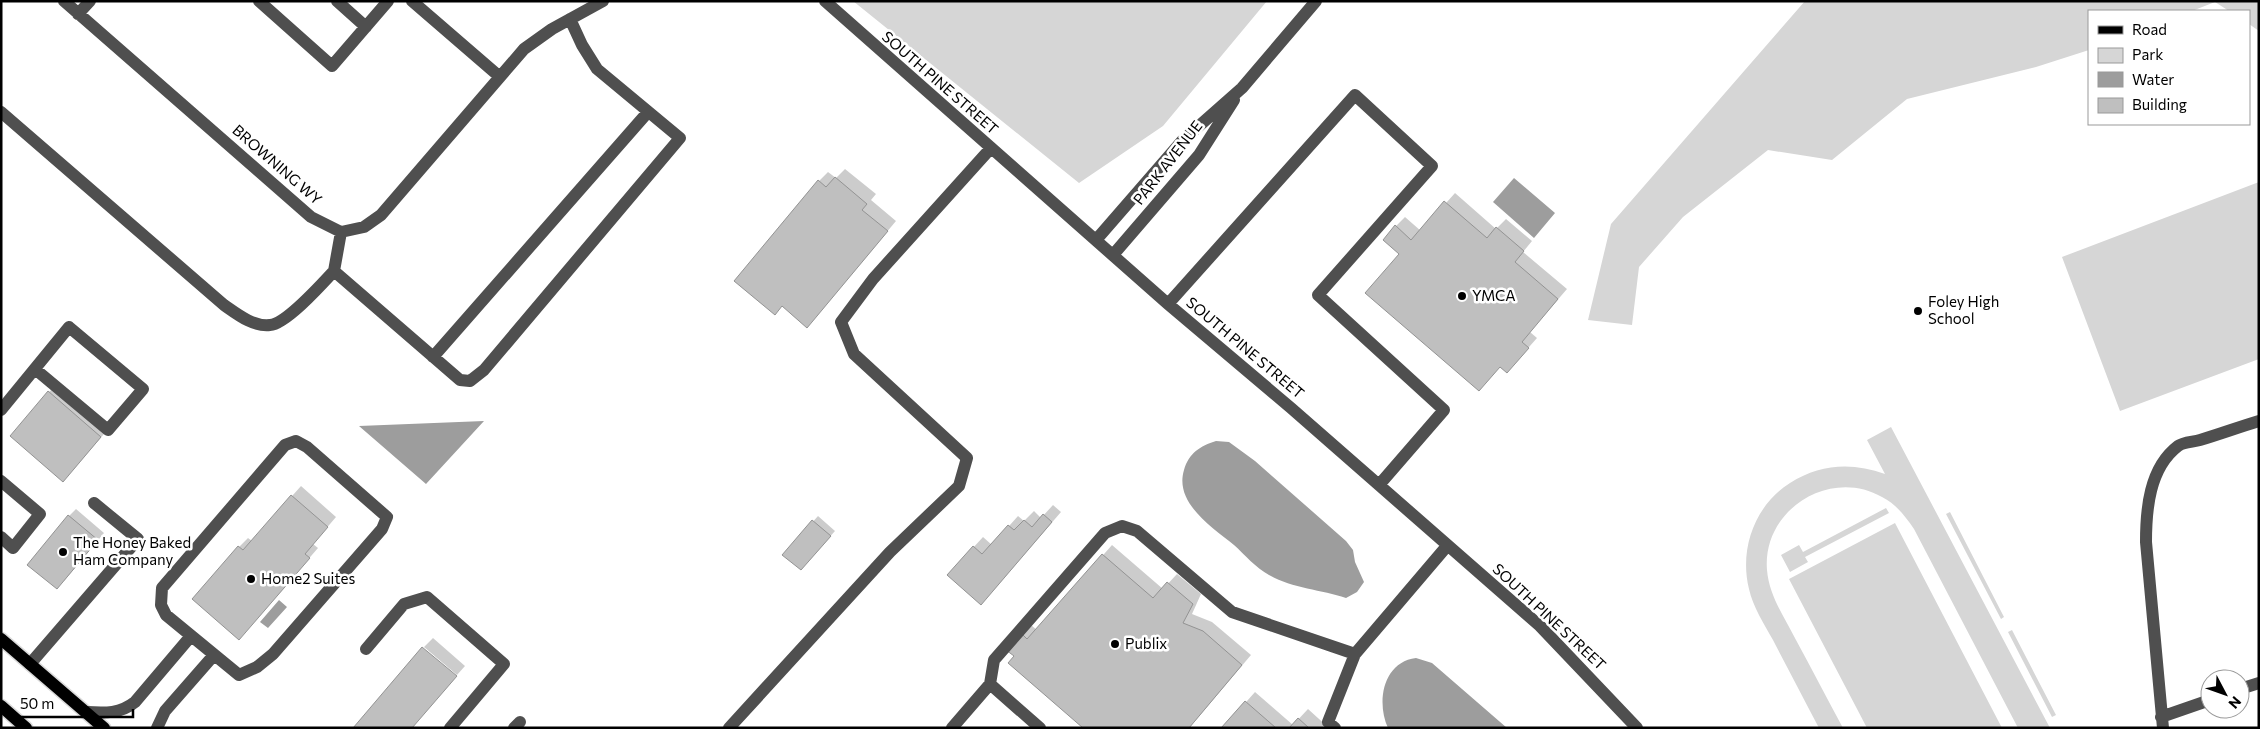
<svg xmlns="http://www.w3.org/2000/svg" width="2260" height="729" viewBox="0 0 2260 729" font-family="Commissioner,sans-serif">
  <style>
    .green { fill: #d6d6d6 }
    .water { fill: #9d9d9d }
    .shadow { fill: #0003 }
    .building { fill: #bfbfbf; stroke: #939393 }
    .lines { fill: none; stroke-linecap: round; stroke-linejoin: round }
    .major-casing { stroke: #dbdbdb; stroke-width: 15 }
    .minor { stroke: #4f4f4f; stroke-width: 12 }
    .major { stroke: #000; stroke-width: 12 }
    .poi-dot { fill: #000; stroke: #fff; stroke-width: 2 }
    .labels { text-anchor: middle; stroke-width: 5; stroke-linejoin: round; paint-order: stroke }
    .street-label { font-size: 15px; fill: #000; stroke: #fff }
    .poi-label { font-size: 15px; fill: #000; stroke: #fff; text-anchor: start }
  </style>
  <rect width="100%" height="100%" fill="#fff"/>
  <path class="green" d="M853 1H1267L1163 126 1079 183Z
    M1805 1H2259V31L2249 24V11H2229L2215 2 2192 11H2089V50L2036 67 1907 99 1832 160 1768 150 1683 217 1639 267 1632 325 1588 320 1611 224Z
    M2259 182V359L2120 411 2062 257Z
    M1891 427 2050 728H2018L1914 529C1905 516 1896 504 1882 497 1830 467 1762 510 1767 570 1769 596 1785 618 1796 640 1812 669 1827 699 1843 728H1819C1804 699 1788 669 1773 640 1764 624 1753 607 1749 589 1739 549 1755 505 1790 483 1820 464 1852 462 1885 474L1867 440Z
    M1886 508 1889 513 1805 557 1808 562 1790 572 1781 555 1799 545 1803 552Z
    M1950 512 2004 617 2001 619 1946 514Z
    M1895 523 2002 728H1867L1789 579Z
    M2012 630 2056 715 2052 717 2008 632Z"/>
  <path class="water" d="M1514 178 1555 213 1534 238 1493 202Z
    M484 421 426 484 359 426Z
    M1216 441 1229 442 1255 461 1346 541 1353 550 1355 562 1364 582 1357 592 1346 598C1322 590 1291 588 1269 575 1256 568 1245 555 1234 545 1212 527 1174 503 1184 470 1189 453 1200 446 1216 441Z
    M279 600 287 607 268 628 260 622Z
    M1416 658 1432 663 1507 728H1388C1376 702 1383 662 1416 658Z"/>
  <path class="shadow" d="M845 169 876 194 871 200 896 221 816 317 819 181 828 172 836 178Z
    M1455 193 1496 229 1506 219 1532 241 1523 252 1567 289 1530 332 1537 338 1516 362 1401 254 1396 226 1405 217 1421 231Z
    M58 383 110 427 72 471 49 392Z
    M301 486 336 517 313 544 318 548 248 629 239 547 248 538 252 541Z
    M1053 505 1061 512 990 594 948 575 983 537 992 545 1018 516 1024 521 1034 511 1041 518Z
    M76 509 104 533 64 581 69 516Z
    M818 516 835 531 806 564 784 554Z
    M1112 545 1163 589 1177 574 1201 594 1192 614 1212 622 1251 655 1189 728 1016 656 1008 649 1031 625 1037 630Z
    M433 638 465 666 457 675 424 647Z
    M1255 692 1293 725 1308 709 1329 728H1223Z"/>
  <path class="building" d="M835 177 867 204 862 210 888 231 807 328 782 306 775 315 734 281 818 180 826 187Z
    M1444 201 1487 238 1496 227 1524 251 1515 262 1558 299 1522 342 1529 348 1507 373 1500 367 1479 391 1365 293 1399 254 1383 240 1395 225 1411 240Z
    M48 391 101 437 63 482 10 436Z
    M291 495 328 527 305 554 310 558 239 640 192 599 238 546 243 550Z
    M1043 514 1052 522 981 605 947 575 973 546 982 554 1008 525 1014 530 1024 520 1032 527Z
    M68 515 98 540 57 589 27 565Z
    M812 520 831 536 801 570 782 555Z
    M1102 554 1153 598 1167 582 1193 604 1183 623 1203 631 1242 665 1189 728H1083L1008 663 1014 656 1006 650 1021 633 1027 639Z
    M422 647 457 676 412 728H353Z
    M1245 701 1276 728H1221Z
    M1298 718 1309 728H1289Z"/>
  <g class="lines">
    <g class="major-casing">
      <path id="major" d="M1 639 104 728
        M1 706 26 728"/>
    </g>
    <path class="minor" d="M64 1 311 217 341 232 364 227 381 215 524 49 552 29 603 1
      M259 1 332 66 388 1
      M337 1 366 27
      M412 1 500 77
      M825 1 1168 304 1291 408 1540 626 1637 728
      M78 14 90 1
      M1 112 224 305C237 314 253 327 270 325 286 324 322 284 334 271
      M341 232 334 271 460 380 470 381 484 370 680 138 597 69 582 45 570 19
      M1096 240 1182 141 1242 88 1316 1
      M1113 255 1199 155 1234 100
      M1168 304 1355 95 1432 166 1318 295 1444 410 1379 485
      M433 357 648 112
      M1 410 69 327 143 389 108 430 35 369
      M296 441 307 447 387 517 382 529 273 654 257 667 239 675 166 615 161 605 162 588 285 445Z
      M1 481 40 514 13 548 1 537
      M366 649 404 604 427 597 504 664 450 728
      M30 664 138 539 94 503
      M990 684 994 660 1105 533 1122 526 1137 531 1232 612 1355 654
      M2240 689 2259 683
      M86 712C105 713 120 714 135 702L191 636
      M2161 717 2210 700
      M157 728 165 711 214 655
      M514 728 520 722
      M729 728 890 552 959 486 967 458 854 354 841 322 873 279 991 148
      M952 728 990 684 1040 728
      M1335 728 1328 722 1355 654 1447 546
      M2163 728 2146 542C2146 510 2149 468 2178 446 2183 442 2193 442 2200 440 2220 434 2239 427 2259 421"/>
    <use href="#major" class="major"/>
  </g>
  <g class="poi-dot">
    <circle cx="1462" cy="296" r="5"/>
    <circle cx="1918" cy="311" r="5"/>
    <circle cx="63" cy="552" r="5"/>
    <circle cx="251" cy="579" r="5"/>
    <circle cx="1115" cy="644" r="5"/>
  </g>
  <g class="labels">
    <g class="street-label">
      <text transform="translate(940 83) rotate(41)" y="5">SOUTH PINE STREET</text>
      <text transform="translate(1168 163) rotate(-52)" y="5">PARK AVENUE</text>
      <text transform="translate(277 165) rotate(41)" y="5">BROWNING WY</text>
      <text transform="translate(1245 348) rotate(40)" y="5">SOUTH PINE STREET</text>
      <text transform="translate(1549 617) rotate(43)" y="5">SOUTH PINE STREET</text>
    </g>
    <g class="poi-label">
      <text x="1472" y="301">YMCA</text>
      <text x="1928" y="307">Foley High<tspan x="1928" dy="17">School</tspan></text>
      <text x="73" y="548">The Honey Baked<tspan x="73" dy="17">Ham Company</tspan></text>
      <text x="261" y="584">Home2 Suites</text>
      <text x="1125" y="649">Publix</text>
    </g>
  </g>
  <rect width="2260" height="729" fill="none" stroke="#000000" stroke-width="5"/>
  <rect x="2088" y="10" width="162" height="115" fill="#ffffff" stroke="#999999"/>
  <rect x="2098" y="26" width="25" height="8" fill="#000000" stroke="#999999"/>
  <text x="2132" y="35" font-size="15" fill="#000000">Road</text>
  <rect x="2098" y="48" width="25" height="15" fill="#d6d6d6" stroke="#999999"/>
  <text x="2132" y="60" font-size="15" fill="#000000">Park</text>
  <rect x="2098" y="72" width="25" height="15" fill="#9d9d9d" stroke="#999999"/>
  <text x="2132" y="85" font-size="15" fill="#000000">Water</text>
  <rect x="2098" y="98" width="25" height="15" fill="#bfbfbf" stroke="#999999"/>
  <text x="2132" y="110" font-size="15" fill="#000000">Building</text>
  <g transform="translate(2225 694) rotate(131)"><circle r="24" fill="#ffffff" stroke="#999999"/>
  <path d="M0-4L9 19L0 12L-9 19Z" fill="#000000"/>
  <text y="-8" font-size="14" font-weight="bold" text-anchor="middle" fill="#000000">N</text>
  </g>
  <path d="M12 709v8h121v-8" fill="none" stroke="#000000" stroke-width="2.5"/>
  <text x="20" y="709" font-size="15" fill="#000000" stroke="#ffffff" stroke-width="4" paint-order="stroke">50 m</text>
</svg>
